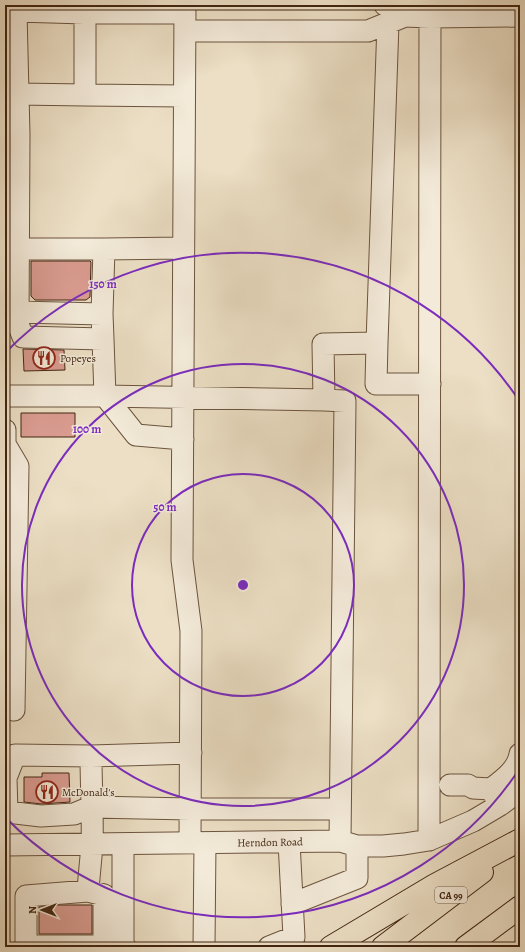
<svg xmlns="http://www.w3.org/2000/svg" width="525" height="952" viewBox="0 0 525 952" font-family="Alegreya,serif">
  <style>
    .building { fill: #da9c91; stroke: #412511 }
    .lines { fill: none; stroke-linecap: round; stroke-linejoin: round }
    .minor-casing { stroke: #6c543e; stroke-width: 23 }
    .highway-casing { stroke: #412511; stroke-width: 24 }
    .minor { stroke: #f3ead9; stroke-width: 21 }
    .highway { stroke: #ecdfc5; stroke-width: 22 }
    .ring { fill: none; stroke: #7b2cbf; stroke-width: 2 }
    .labels { text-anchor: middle; stroke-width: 3; stroke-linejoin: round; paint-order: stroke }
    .shield { fill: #f3ead9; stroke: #76604d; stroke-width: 1 }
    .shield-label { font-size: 10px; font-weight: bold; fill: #412511 }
    .poi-label { font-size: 11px; fill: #412511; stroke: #f3ead9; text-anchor: start }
    .street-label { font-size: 11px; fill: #412511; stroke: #f3ead9 }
    .centre { fill: #7b2cbf; stroke: #f3ead9; stroke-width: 2 }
    .ring-label { font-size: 12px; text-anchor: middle; font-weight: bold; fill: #7b2cbf; stroke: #f3ead9; stroke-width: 3; stroke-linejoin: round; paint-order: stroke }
  </style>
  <rect width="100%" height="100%" fill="#ecdfc5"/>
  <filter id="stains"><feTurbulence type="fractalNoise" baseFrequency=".005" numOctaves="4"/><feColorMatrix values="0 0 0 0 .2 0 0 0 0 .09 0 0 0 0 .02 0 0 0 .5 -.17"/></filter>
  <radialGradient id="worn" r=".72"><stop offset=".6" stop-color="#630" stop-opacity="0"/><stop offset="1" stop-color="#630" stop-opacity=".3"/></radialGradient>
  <path class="building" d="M31 261H90L91 262 90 297 86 300H35L31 296Z
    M23 349 64 350 65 370 24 371Z
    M21 413H75V437H21Z
    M42 773H69L70 802 41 804 24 802V777H42Z
    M58 905H92V934H39V907Z"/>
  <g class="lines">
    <g class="minor-casing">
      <path id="minor" d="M85 5V13H185
        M185 5 182 560 191 631 190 843
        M385 5 405 16 430 17 520 16
        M5 11H16L85 13V95L18 94 16 11
        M388 23 377 343 376 384H430
        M185 31H368L405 16
        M18 94 19 135 18 324 23 337 103 339 102 314
        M85 95 184 96
        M5 249H104L102 314 18 312
        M104 249 183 248
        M5 396H105L103 339
        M324 400 345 401 340 841
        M5 430V444L18 466 14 710 5 707
        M183 439 136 435 105 396 324 400 323 344 377 343
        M91 756 191 753
        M450 785H468L473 788 491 789 500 805
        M491 789C503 780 518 769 520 754
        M429 840 430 5
        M123 844V943L125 947
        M5 845 340 841 357 846H383L404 844 429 840 473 821 500 805 520 790
        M88 891C89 875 91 859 92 844 93 815 91 785 91 756L15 755 6 778 7 812 41 816 74 814 91 807 190 809H340
        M292 904 357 878V846
        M26 946H104
        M26 947V896L88 891 104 895V947
        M204 947 205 843
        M269 947 294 937 289 842"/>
    </g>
    <g class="highway-casing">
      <path id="highway" d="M331 947 435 885 520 840
        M383 947 482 872
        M466 947 520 907"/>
    </g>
    <use href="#minor" class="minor"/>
    <use href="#highway" class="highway"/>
  </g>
  <g class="ring">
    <circle cx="243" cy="585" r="111"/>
    <circle cx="243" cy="585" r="221"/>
    <path d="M520 768A332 332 0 0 1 6 818M6 352A332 332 0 0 1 520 402"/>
  </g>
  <defs>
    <g id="restaurant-ring" transform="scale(1.15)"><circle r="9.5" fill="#f3ead9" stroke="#8f2418" stroke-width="1.5"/><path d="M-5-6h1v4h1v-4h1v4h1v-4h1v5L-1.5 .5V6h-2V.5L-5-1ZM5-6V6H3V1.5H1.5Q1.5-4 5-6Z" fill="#8f2418"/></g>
  </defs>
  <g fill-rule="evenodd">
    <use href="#restaurant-ring" x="44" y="358"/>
    <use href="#restaurant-ring" x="47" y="792"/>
  </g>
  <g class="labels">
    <rect class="shield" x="435" y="887" width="32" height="16" rx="3"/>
    <g class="shield-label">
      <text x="451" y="899">CA 99</text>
    </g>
    <g class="poi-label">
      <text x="60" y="362">Popeyes</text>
      <text x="62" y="796">McDonald's</text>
    </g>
    <g class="street-label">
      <text transform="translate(270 842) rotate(-1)" y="4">Herndon Road</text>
    </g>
  </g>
  <circle cx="243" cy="585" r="6" class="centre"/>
  <g class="ring-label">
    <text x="103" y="288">150 m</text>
    <text x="87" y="433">100 m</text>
    <text x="165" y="511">50 m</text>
  </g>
  <rect width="525" height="952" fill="none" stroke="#ecdfc5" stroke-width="20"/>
  <rect x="6" y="6" width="513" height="940" fill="none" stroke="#412511" stroke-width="2"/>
  <rect x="10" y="10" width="505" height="932" fill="none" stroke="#412511"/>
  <g transform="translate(42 910) rotate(270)" stroke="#f3ead9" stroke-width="3" paint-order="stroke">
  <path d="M0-3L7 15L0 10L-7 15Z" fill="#412511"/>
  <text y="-6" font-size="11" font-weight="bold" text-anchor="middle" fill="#412511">N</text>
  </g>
  <rect width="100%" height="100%" filter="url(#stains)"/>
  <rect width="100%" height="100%" fill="url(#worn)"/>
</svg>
